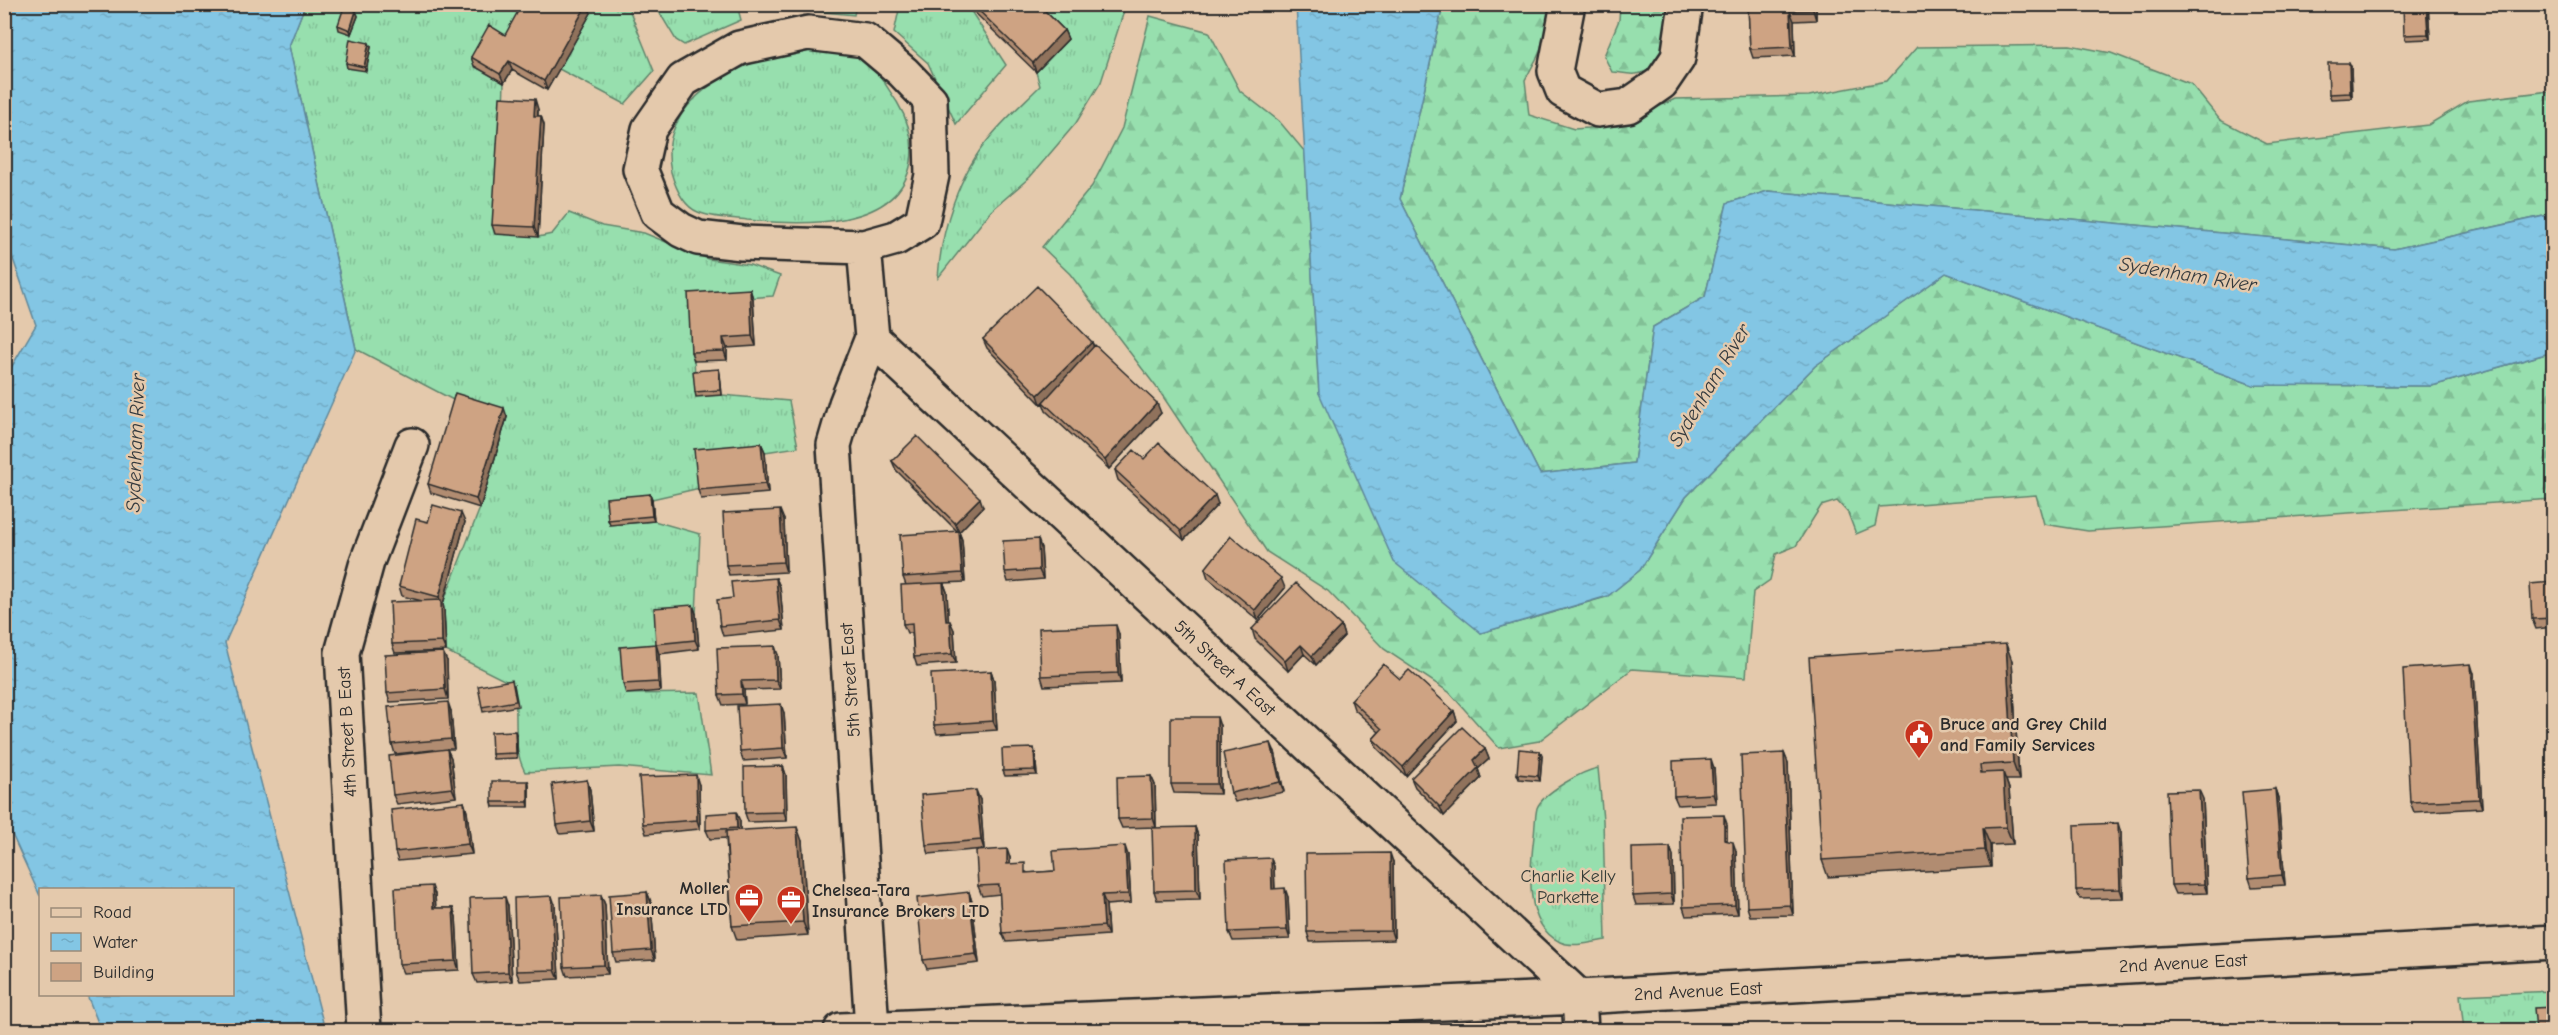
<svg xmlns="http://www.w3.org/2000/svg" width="2558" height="1035" viewBox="0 0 2558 1035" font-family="'Comic Neue',sans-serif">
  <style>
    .grass { fill: url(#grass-tufts); stroke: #61856c; stroke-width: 1.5 }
    .forest { fill: url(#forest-firs); stroke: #61856c; stroke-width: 1.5 }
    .water { fill: url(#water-ripples); stroke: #60889a; stroke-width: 1.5 }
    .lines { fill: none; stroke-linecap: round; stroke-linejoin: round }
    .minor-casing { stroke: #2b2b2b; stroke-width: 38 }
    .tertiary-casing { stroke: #2b2b2b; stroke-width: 38 }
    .secondary-casing { stroke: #2b2b2b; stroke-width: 38 }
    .minor { stroke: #e4c9ac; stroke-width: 33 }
    .tertiary { stroke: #e4c9ac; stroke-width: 33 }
    .secondary { stroke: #e4c9ac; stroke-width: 33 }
    .wall { fill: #b18c71; stroke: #2b2b2b; stroke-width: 1.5 }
    .shaded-wall { fill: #90725c; stroke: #2b2b2b; stroke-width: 1.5 }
    .building { fill: #cea383; stroke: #2b2b2b; stroke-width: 1.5 }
    .labels { text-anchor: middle; stroke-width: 5; stroke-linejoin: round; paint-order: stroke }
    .street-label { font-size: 18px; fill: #2b2b2b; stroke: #e4c9ac }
    .poi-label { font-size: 18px; font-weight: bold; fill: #2b2b2b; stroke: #e4c9ac; text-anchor: start }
    .park-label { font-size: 18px; fill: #363d38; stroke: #e4c9ac }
    .water-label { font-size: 20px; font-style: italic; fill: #343a3e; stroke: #e4c9ac }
  </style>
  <defs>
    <pattern id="grass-tufts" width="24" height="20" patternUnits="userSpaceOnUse" patternTransform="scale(1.5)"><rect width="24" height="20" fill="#97dfae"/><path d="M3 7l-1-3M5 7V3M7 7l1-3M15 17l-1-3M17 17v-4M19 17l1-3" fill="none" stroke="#82c096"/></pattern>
    <pattern id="forest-firs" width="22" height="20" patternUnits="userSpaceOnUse" patternTransform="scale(1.5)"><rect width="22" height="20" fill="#97dfae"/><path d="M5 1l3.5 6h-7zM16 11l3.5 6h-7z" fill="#82c096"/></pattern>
    <pattern id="water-ripples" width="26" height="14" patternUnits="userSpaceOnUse" patternTransform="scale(1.5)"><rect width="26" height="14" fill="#83c6e4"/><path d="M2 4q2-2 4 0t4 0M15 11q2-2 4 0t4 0" fill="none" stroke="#71aac4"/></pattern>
  </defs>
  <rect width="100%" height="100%" fill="#e4c9ac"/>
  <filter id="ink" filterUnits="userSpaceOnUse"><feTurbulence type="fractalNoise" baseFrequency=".0167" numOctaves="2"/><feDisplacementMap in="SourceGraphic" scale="12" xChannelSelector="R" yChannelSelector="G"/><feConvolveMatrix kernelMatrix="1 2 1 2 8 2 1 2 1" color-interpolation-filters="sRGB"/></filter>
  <g filter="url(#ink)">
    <path class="grass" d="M627 4 654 71 625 104 559 69 576 5Z
      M305 5H531L508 44 474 66 504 83 503 107 538 237 552 234 569 213 602 226 644 233 708 259 750 265 780 276 773 296 691 302 696 396 722 395 789 401 798 447 765 452 700 488 652 499 608 503 610 525 654 521 700 534 696 614 658 617 659 654 626 694 699 693 711 775 619 767 525 772C511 746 519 714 514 685L446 651 442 606 480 508 507 417 459 403 356 349 289 46Z
      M655 5H737L741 20 684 45 676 40Z
      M783 5V4L856 5 854 15 784 8Z
      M900 5H967L1006 65 956 124 928 63 894 33Z
      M1047 5H1126L1101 82 1076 123 1030 177 991 211 938 278C941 229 959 173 991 136 1006 118 1024 102 1040 86L1036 72 1067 40 1040 12Z
      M829 51C839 53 851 52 861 56 873 61 889 91 897 102 908 120 914 141 911 162 899 231 799 225 747 220 733 218 711 218 698 212 683 206 675 186 671 172 655 102 739 59 797 52 808 51 819 51 829 51Z
      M1598 768 1603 820 1606 940C1593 942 1573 948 1560 942 1523 924 1530 869 1534 836 1535 828 1535 816 1537 808 1543 793 1582 771 1598 768Z
      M2553 991V1020L2540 1030H2464L2460 995Z"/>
    <path class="forest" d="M1443 5H1553L1539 54 1525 80 1529 115 1574 129 1617 126 1675 99 1809 96 1887 81 1917 47 2070 45 2111 53 2191 84 2220 120 2267 144 2428 125 2468 101 2550 91 2553 93V214L2394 249 1768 191 1727 203 1705 297 1653 327 1634 463 1540 474 1400 199Z
      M1620 5H1670C1669 29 1669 71 1635 74 1628 75 1619 72 1612 72L1604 56 1619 20Z
      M1150 16 1209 32 1240 91 1279 121 1305 152 1319 393 1481 633 1606 597 1640 570 1686 497 1815 366 1946 273 2253 385 2432 386 2553 352V499L2088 531 2044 524 2036 495 1879 507 1875 526 1856 534 1848 513 1837 501 1821 506 1796 546 1776 554 1770 580 1753 592 1746 677 1632 669 1539 741 1499 748 1449 692 1384 649 1328 591 1267 552 1160 392 1070 274 1042 247 1092 186 1122 128Z"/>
    <path class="water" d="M5 4 305 5 289 46 356 349 225 643 325 1030H101L87 995 232 994V890H40V896L5 819V378L36 325 5 236Z
      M1296 5H1443L1400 199 1540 474 1634 463 1653 327 1705 297 1727 203 1768 191 2394 249 2553 214V352L2432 386 2253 385 1946 273 1815 366 1686 497 1640 570 1608 596 1481 633 1394 562 1319 393Z"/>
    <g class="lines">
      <g class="minor-casing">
        <path id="minor" d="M1568 4 1555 71 1563 91 1598 110 1628 106 1661 83 1678 58 1686 4
          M808 33 865 40 903 72 930 100 932 175 922 222 896 238 864 247 742 243 698 238 681 230 658 213 640 169 649 129 683 80 739 48Z
          M864 247 872 338 846 404 834 445 872 1028
          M872 338 1579 997
          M364 1030 342 653 367 562 412 445"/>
      </g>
      <g class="tertiary-casing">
        <path id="tertiary" d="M1579 997 2554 942"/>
      </g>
      <g class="secondary-casing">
        <path id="secondary" d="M841 1030 1579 997 1581 1030"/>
      </g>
      <use href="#minor" class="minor"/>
      <use href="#tertiary" class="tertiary"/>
      <use href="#secondary" class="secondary"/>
    </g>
    <path class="wall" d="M966 4H1047L1043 9 1064 30 1068 39 1036 72Z
      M1748 4H1816V20L1794 21 1795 56 1753 58 1750 49Z
      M2428 4 2430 39 2406 40 2404 35Z
      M356 11 358 16 351 34 339 30 338 25Z
      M591 13 547 90 512 70 504 83 474 66 471 57 505 35Z
      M371 47 366 71 347 68 346 63Z
      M2351 67 2352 98 2331 99 2329 94Z
      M538 109V116H541L544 125 538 237 495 234 492 225Z
      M750 289 753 299 756 346 727 348V360L694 361 691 352Z
      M983 339 1092 342 1094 347 1161 413 1109 469 1046 411 1043 403 1041 404 987 348Z
      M719 369 720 374 722 395 696 397 695 392Z
      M507 417 480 508 431 493 428 484Z
      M761 443 765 452 768 493 701 499 698 490Z
      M1144 459 1218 504 1184 540 1118 480 1115 470Z
      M892 461 983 507 959 532 962 540 965 582 944 583 947 592 948 621 954 630 956 663 917 666 914 657 912 633H907L903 624 906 585 903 577 957 531 896 470Z
      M650 494 652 499 654 521 610 525 608 520Z
      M784 520 786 572 729 575 726 565Z
      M428 522H465L443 604 444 610 446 651 395 653 392 644 422 601 402 596 399 586Z
      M1041 548 1043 579 1008 582 1005 572Z
      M1205 569 1285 588 1258 620 1208 578Z
      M776 578 780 587 784 630 723 636 720 626 733 598Z
      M2553 582V627L2536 629 2532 619Z
      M693 605 696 614 699 649 659 654 661 691 626 694 623 684 656 644Z
      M1341 626 1344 636 1316 665 1304 654 1288 671 1255 639 1252 629Z
      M1119 634 1121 683 1044 686 1041 676Z
      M778 655 780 689 744 690 745 704 723 705 719 695Z
      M447 661 448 699 390 702 387 693Z
      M2012 661 2019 780H2006L2009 789 2013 844 1990 845 1991 867 1828 877 1822 860Z
      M991 671 994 680 997 730 937 734 934 725Z
      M2474 674 2482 808 2414 812 2410 802Z
      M1400 679 1454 711 1457 721 1406 776 1377 748 1373 739 1379 732 1354 709 1351 700Z
      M514 685 518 706 483 712 482 707Z
      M451 711 454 749H447L451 758 456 797 397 804 393 795 433 750 395 754 392 744Z
      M784 713 787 758 743 761 740 751Z
      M1220 726V794L1174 793 1171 784Z
      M517 736V758L493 759 492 754Z
      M1485 749 1489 759 1478 769 1481 778 1444 816 1415 787 1411 778Z
      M1540 751 1542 756 1540 781 1519 779 1517 774Z
      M1275 752 1284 792 1235 802 1231 793Z
      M1035 753 1037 775 1005 776 1003 771Z
      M1784 753 1788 763 1793 915 1750 916 1747 907Z
      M783 766 786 775 787 821 748 822 745 813Z
      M1714 768 1716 803 1678 805 1674 796Z
      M1151 776 1155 785 1156 827 1122 828 1118 819Z
      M587 780 590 790 594 831 560 834 557 825Z
      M528 781 529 785V807H493L492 802Z
      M699 785 700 829 646 834 643 824Z
      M2275 789 2278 798 2285 885 2252 887 2249 878Z
      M2203 799 2207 893 2175 894 2171 885Z
      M980 800 984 849 929 854 926 845Z
      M464 802 467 812 472 854 398 861 395 852Z
      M740 821V831L802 841 808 935 737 940 732 926 726 838 710 839 706 830Z
      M1727 824V841L1736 851 1738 914 1686 916 1683 907Z
      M1195 827 1198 836 1200 899 1157 900 1154 891Z
      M2121 833 2123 898 2080 899 2076 890Z
      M1670 847 1673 856 1674 904 1636 905 1633 896Z
      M1128 855 1131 903 1106 905 1108 935 1006 942 1002 933 1000 894 982 896 978 886 1010 858V864L1028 873 1055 871Z
      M1393 862 1394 940 1310 942 1307 932Z
      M1274 867 1275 889 1288 897 1290 939 1233 941 1229 932Z
      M647 892 651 902 655 960 616 962 613 953Z
      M969 892 972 902 979 963 927 969 923 960Z
      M435 895 436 908H453L456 917 459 970 403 973 399 964Z
      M601 895 605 905 608 974 567 976 564 967Z
      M555 905 559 979 520 981 516 971Z
      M508 906 512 981 477 983 473 974Z"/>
    <path class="shaded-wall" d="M587 4 591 13 547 90 544 81Z
      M1037 4H1047L1040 12Z
      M1813 4H1816V20L1813 10Z
      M2426 4H2428L2430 39 2428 34Z
      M356 11 358 16 351 34 350 30Z
      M1790 11 1794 21 1795 56 1792 47Z
      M1064 30 1068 39 1036 72 1033 63Z
      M369 43 371 47 366 71 364 67Z
      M509 61 512 70 504 83 500 74Z
      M2349 63 2351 67 2352 98 2350 93Z
      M535 99 538 109 537 125 534 116Z
      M541 116 544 125 538 237 534 227Z
      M750 289 753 299 756 346 752 336Z
      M723 338 727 348V360L724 351Z
      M1092 342 1095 351 1041 404 1038 395Z
      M719 369 720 374 722 395 720 390Z
      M1157 403 1161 413 1109 469 1105 460Z
      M504 408 507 417 480 508 476 499Z
      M761 443 765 452 768 493 765 484Z
      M650 494 652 499 654 521 652 516Z
      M1215 495 1218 504 1184 540 1181 531Z
      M980 498 983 507 959 532 962 540 965 582 962 573 959 532 955 523Z
      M780 510 784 520 786 572 783 562Z
      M461 513 465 522 443 604 444 610 446 651 442 642 441 604 439 597Z
      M1038 539 1041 548 1043 579 1039 570Z
      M776 578 780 587 784 630 780 620Z
      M1281 578 1285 588 1258 620 1255 610Z
      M943 583 947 592 949 631 946 621Z
      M693 605 696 614 699 649 695 640Z
      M950 621 954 630 956 663 952 654Z
      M1116 625 1119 634 1121 683 1118 673Z
      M1341 626 1344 636 1316 665 1312 656Z
      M656 644 659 654 661 691 658 682Z
      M2006 644 2012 661 2019 780 2013 763Z
      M1301 645 1304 654 1288 671 1285 661Z
      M775 646 778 655 780 689 776 680Z
      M443 652 447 661 448 699 445 689Z
      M2471 664 2474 674 2482 808 2479 799Z
      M991 671 994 680 997 730 993 721Z
      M741 681 744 690 745 704 742 694Z
      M448 702 451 711 454 749 451 739Z
      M781 704 784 713 787 758 783 748Z
      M1454 711 1457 721 1406 776 1403 767Z
      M1217 717 1220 726V794L1217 784Z
      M515 731 517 736V758L516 753Z
      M1271 743 1275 752 1284 792 1280 782Z
      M1034 748 1035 753 1037 775 1035 770Z
      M447 749 451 758 456 797 452 788Z
      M1485 749 1489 759 1478 769 1481 778 1444 816 1440 807 1474 760Z
      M1540 751 1542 756 1540 781 1538 776Z
      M1784 753 1788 763 1793 915 1790 905Z
      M1711 759 1714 768 1716 803 1713 794Z
      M783 766 786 775 787 821 784 812Z
      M2003 772 2009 789 2013 844 2006 827Z
      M696 775 699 785 700 829 697 820Z
      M1151 776 1155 785 1156 827 1153 818Z
      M587 780 590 790 594 831 590 821Z
      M528 781 529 785V807L528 802Z
      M2275 789 2278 798 2285 885 2282 875Z
      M976 790 980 800 984 849 981 840Z
      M2199 790 2203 799 2207 893 2204 884Z
      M464 802 467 812 472 854 468 844Z
      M736 812 740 821V837L737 828Z
      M1724 815 1727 824V849L1724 840Z
      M2118 823 2121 833 2123 898 2120 889Z
      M797 827 802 841 808 935 803 922Z
      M1195 827 1198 836 1200 899 1196 890Z
      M1983 828 1990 845 1991 867 1985 850Z
      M1733 842 1736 851 1738 914 1735 905Z
      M1125 846 1128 855 1131 903 1128 894Z
      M1670 847 1673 856 1674 904 1671 894Z
      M1007 849 1010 858 1011 874 1007 864Z
      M1390 853 1393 862 1394 940 1391 931Z
      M1271 858 1274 867 1275 898 1272 889Z
      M432 886 435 895 436 918 433 908Z
      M1285 888 1288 897 1290 939 1287 930Z
      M647 892 651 902 655 960 651 950Z
      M969 892 972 902 979 963 976 954Z
      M601 895 605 905 608 974 604 965Z
      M1102 895 1106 905 1108 935 1104 926Z
      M552 896 555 905 559 979 555 970Z
      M505 897 508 906 512 981 508 972Z
      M453 908 456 917 459 970 456 961Z"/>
    <path class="building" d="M522 4H587L544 81 509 61 500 74 471 57 489 25 505 35Z
      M972 4H1038L1064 30 1033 63Z
      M1748 4H1813V10L1790 11 1792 47 1750 49Z
      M2403 4H2426L2428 34 2404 35Z
      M344 7 356 11 350 30 338 25Z
      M350 39 369 43 364 67 346 63Z
      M2328 63H2349L2350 93 2329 94Z
      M500 97 535 99 534 116H541L534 227 492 225Z
      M1037 286 1092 342 1038 395 983 339Z
      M750 289 752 336 723 338 724 351 691 352 688 293Z
      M1095 345 1157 403 1105 460 1043 402Z
      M719 369 720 390 695 392 693 371Z
      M455 393 504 408 476 499 428 484Z
      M917 436 980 498 955 523 892 461Z
      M761 443 765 484 698 490 694 449Z
      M1159 443 1215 495 1181 531 1115 470 1134 450 1144 459Z
      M650 494 652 516 608 520 606 498Z
      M433 505 461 513 439 597 399 586 416 519 428 522Z
      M780 510 783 562 726 565 723 513Z
      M959 531 962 573 903 577 900 535Z
      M1231 536 1281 578 1255 610 1205 569Z
      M1038 539 1039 570 1005 572 1003 541Z
      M776 578 780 620 720 626 717 600 733 598 731 582Z
      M2553 582V618L2532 619 2530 584Z
      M943 583 946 621H950L952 654 914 657 912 623 903 624 901 585Z
      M1296 583 1341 626 1312 656 1301 645 1285 661 1252 629Z
      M441 600 442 642 392 644 390 602Z
      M693 605 695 640 656 644 658 682 623 684 620 647 656 644 654 608Z
      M1116 625 1118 673 1041 676 1039 628Z
      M2006 644 2013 763 1980 765 1981 773 2003 772 2006 827 1983 828 1985 850 1822 860 1809 657Z
      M775 646 776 680 741 681 742 694 719 695 717 648Z
      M443 652 445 689 387 693 385 655Z
      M1383 664 1400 679 1409 670 1454 711 1403 767 1373 739 1382 729 1351 700Z
      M2471 664 2479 799 2410 802 2403 669Z
      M991 671 993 721 934 725 931 674Z
      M512 680 516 701 482 707 478 686Z
      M448 702 451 739 392 744 388 707Z
      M781 704 783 748 740 751 737 706Z
      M1171 717H1217V784H1171Z
      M1462 727 1485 749 1474 760 1478 768 1440 807 1411 778Z
      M515 731 516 753 492 754 491 732Z
      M1271 743 1280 782 1231 793 1223 753Z
      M1034 748 1035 770 1003 771 1002 749Z
      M447 749 452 788 393 795 389 756Z
      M1519 749 1540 751 1538 776 1517 774Z
      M1784 753 1790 905 1747 907 1741 755Z
      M1711 759 1713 794 1674 796 1673 761Z
      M783 766 784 812 745 813 744 767Z
      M696 775 697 820 643 824 639 777Z
      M1151 776 1153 818 1118 819 1117 777Z
      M587 780 590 821 557 825 552 784Z
      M492 781H528V802H492Z
      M2275 789 2282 875 2249 878 2242 792Z
      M976 790 981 840 926 845 921 795Z
      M2199 790 2204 884 2171 885 2167 791Z
      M464 802 468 844 395 852 391 810Z
      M736 812 737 828 706 830V814Z
      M1724 815V840L1733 842 1735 905 1683 907 1680 816Z
      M2118 823 2120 889 2076 890 2074 825Z
      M797 827 803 922 732 926 726 831Z
      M1195 827 1196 890 1154 891 1152 828Z
      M1125 846 1128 894 1102 895 1104 926 1002 933 999 885 978 886 976 851 1007 849V864L1025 863V873L1055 871 1053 851Z
      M1670 847 1671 894 1633 896 1632 848Z
      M1390 853 1391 931 1307 932 1306 854Z
      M1271 858 1272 889 1285 888 1287 930 1229 932 1226 860Z
      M432 886 433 908H453L456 961 399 964 395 888Z
      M647 892 651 950 613 953 609 895Z
      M969 892 976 954 923 960 917 898Z
      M601 895 604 965 564 967 561 897Z
      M552 896 555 970 516 971 514 898Z
      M505 897 508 972 473 974 470 898Z
      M2553 1007V1030H2536L2534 1008Z
      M2461 1026V1030H2418V1029Z"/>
  </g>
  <defs>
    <g id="civic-pin" transform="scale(1.5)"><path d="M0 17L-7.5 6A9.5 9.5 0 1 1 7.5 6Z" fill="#c8321e" stroke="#e4c9ac"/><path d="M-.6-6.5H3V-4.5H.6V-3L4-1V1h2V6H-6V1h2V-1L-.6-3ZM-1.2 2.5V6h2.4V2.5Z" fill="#fff"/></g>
    <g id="office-pin" transform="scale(1.5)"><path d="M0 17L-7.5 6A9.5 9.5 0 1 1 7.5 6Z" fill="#c8321e" stroke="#e4c9ac"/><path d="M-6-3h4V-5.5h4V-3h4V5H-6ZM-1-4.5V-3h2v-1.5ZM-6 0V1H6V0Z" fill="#fff"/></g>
  </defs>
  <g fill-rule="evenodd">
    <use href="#civic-pin" x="1919" y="734"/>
    <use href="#office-pin" x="749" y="898"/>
    <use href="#office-pin" x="791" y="900"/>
  </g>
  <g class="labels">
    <g class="street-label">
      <text transform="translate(1225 668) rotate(43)" y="6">5th Street A East</text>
      <text transform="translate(850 680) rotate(-94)" y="6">5th Street East</text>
      <text transform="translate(347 732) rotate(-93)" y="6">4th Street B East</text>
      <text transform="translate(2183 963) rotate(-3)" y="6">2nd Avenue East</text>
      <text transform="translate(1698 991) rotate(-3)" y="6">2nd Avenue East</text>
    </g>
    <g class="poi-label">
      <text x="1940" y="730">Bruce and Grey Child<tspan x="1940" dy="21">and Family Services</tspan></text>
      <text x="728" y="894" text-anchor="end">Moller<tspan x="728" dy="21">Insurance LTD</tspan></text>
      <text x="812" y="896">Chelsea-Tara<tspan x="812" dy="21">Insurance Brokers LTD</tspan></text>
    </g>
    <g class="park-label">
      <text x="1568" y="882">Charlie Kelly<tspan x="1568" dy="21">Parkette</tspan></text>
    </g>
    <g class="water-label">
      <text transform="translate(2188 274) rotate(9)" y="7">Sydenham River</text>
      <text transform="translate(1709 385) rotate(-59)" y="7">Sydenham River</text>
      <text transform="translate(135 443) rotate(-88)" y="7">Sydenham River</text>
    </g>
  </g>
  <rect width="2558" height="1035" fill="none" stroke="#e4c9ac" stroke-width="24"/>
  <rect x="12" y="12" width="2534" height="1011" fill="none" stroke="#2b2b2b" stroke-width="2" filter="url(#ink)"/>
  <rect x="39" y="888" width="195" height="108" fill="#e4c9ac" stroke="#9a8a78" stroke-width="1.5"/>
  <rect x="51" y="908" width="30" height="9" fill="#e4c9ac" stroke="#9a8a78" stroke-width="1.5"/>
  <text x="93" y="918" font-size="18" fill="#2b2b2b">Road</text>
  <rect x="51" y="933" width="30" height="18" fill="url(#water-ripples)" stroke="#9a8a78" stroke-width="1.5"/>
  <text x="93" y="948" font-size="18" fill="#2b2b2b">Water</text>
  <rect x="51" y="963" width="30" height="18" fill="#cea383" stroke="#9a8a78" stroke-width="1.5"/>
  <text x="93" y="978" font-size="18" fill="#2b2b2b">Building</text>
</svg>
